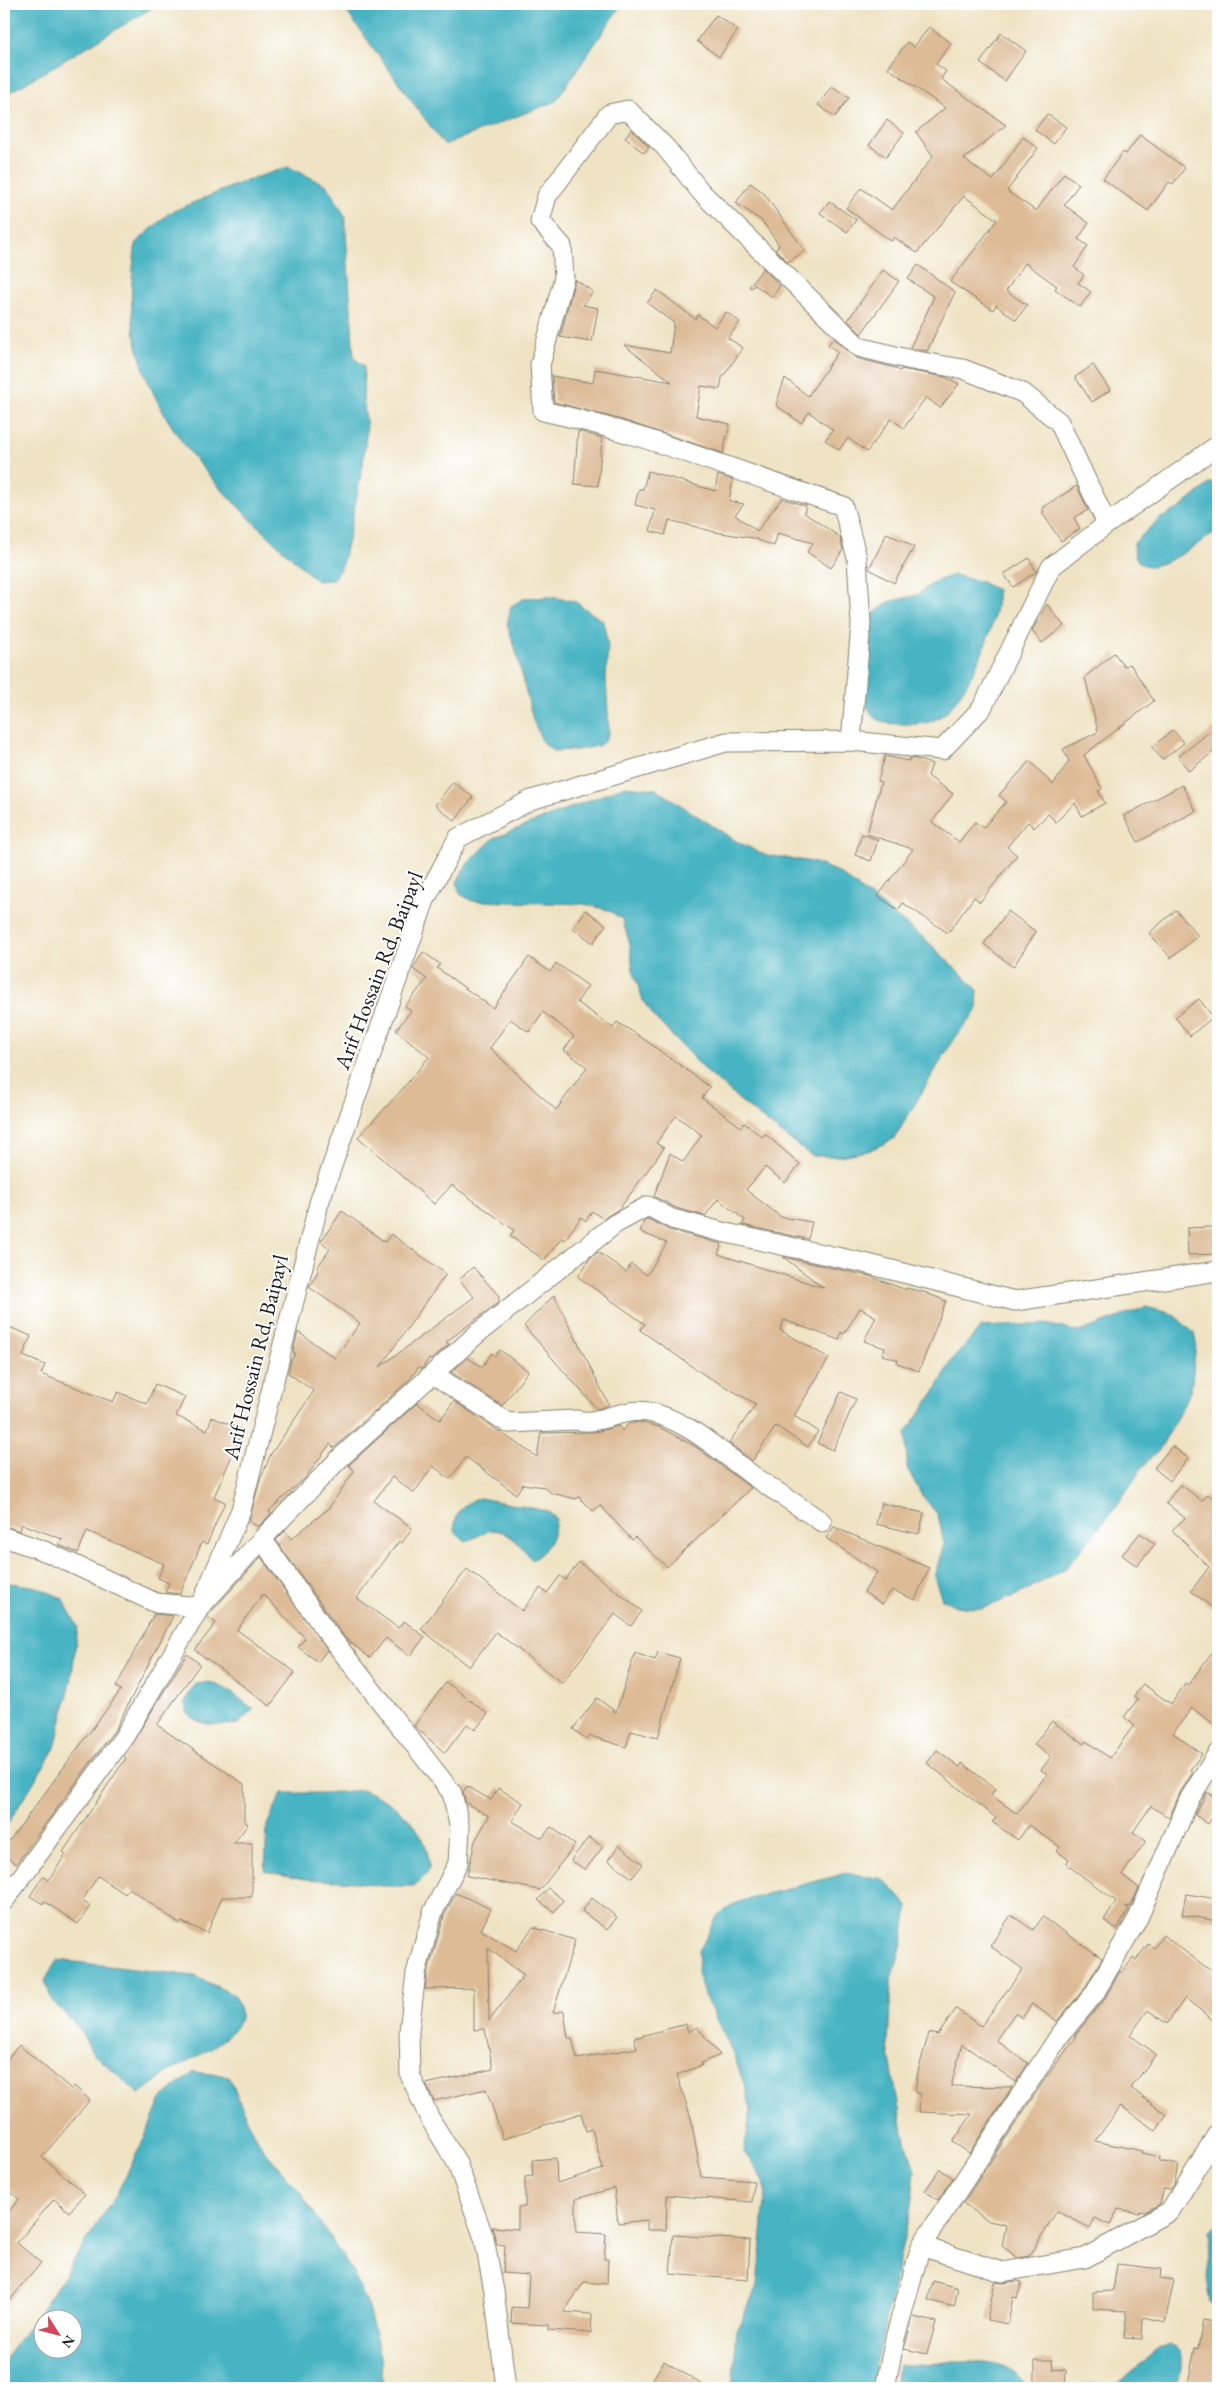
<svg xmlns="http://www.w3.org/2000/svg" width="1222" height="2392" viewBox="0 0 1222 2392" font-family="'EB Garamond',serif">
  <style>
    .water { fill: #47b3c3; stroke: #326870; fill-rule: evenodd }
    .building { fill: #ddbb97; fill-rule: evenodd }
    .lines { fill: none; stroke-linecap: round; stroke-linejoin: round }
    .minor-casing { stroke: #868070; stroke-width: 21 }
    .minor { stroke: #fff; stroke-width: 19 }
    .labels { text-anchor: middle; stroke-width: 4; stroke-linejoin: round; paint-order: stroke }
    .street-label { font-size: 22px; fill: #1c1c1c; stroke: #fff }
  </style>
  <rect width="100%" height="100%" fill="#fff"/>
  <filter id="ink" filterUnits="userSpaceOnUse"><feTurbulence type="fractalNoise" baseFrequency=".02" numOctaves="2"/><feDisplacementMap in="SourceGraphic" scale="10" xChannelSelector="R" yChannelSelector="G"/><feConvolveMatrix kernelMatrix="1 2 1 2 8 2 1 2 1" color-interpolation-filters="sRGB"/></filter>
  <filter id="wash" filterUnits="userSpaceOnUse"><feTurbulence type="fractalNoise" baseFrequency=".0096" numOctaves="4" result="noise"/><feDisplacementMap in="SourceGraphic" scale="20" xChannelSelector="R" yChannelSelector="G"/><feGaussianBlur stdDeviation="1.12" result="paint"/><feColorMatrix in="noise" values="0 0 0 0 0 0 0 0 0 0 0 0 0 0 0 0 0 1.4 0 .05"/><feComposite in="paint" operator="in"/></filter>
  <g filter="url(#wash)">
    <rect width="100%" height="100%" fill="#efe3c4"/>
    <path class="water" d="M4 4H159L4 96Z
      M341 4H622L556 101 444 145Z
      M289 167 328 186 345 216 354 358 364 366 363 398 367 426 363 465 349 536 341 568 332 580 317 581C243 512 150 436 134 330 129 300 132 272 136 243L169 213 247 180Z
      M1218 482V530C1200 542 1132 596 1134 543L1159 519 1180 508 1210 483Z
      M953 575 979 581 997 590C1000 622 964 710 932 721 922 725 909 724 898 724 883 724 871 719 866 703 862 692 871 628 874 613L889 602 917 595 934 582Z
      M550 597 574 601 603 621 608 645 606 677 609 732 605 741 598 746 577 750 553 751 543 743 533 720 515 647 507 625 511 606 525 598Z
      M625 786 656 789 736 841 765 855 813 862 838 872 925 939 978 990 977 1010 952 1042 894 1139 868 1151 838 1156H812L757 1115 708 1073 656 1019 643 1001 633 970 630 944 622 919 608 910 584 904 472 901 460 894 457 882 466 865 494 838Z
      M1146 1307 1173 1314 1194 1333 1196 1343 1191 1391 1161 1447 1144 1465 1114 1510 1064 1570 1019 1594 982 1609 956 1606 942 1599 934 1577 944 1544 938 1515 921 1494 907 1468 906 1433 937 1388 952 1360 981 1327 1046 1324 1079 1332Z
      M480 1498 547 1511 556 1518C554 1537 549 1550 532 1560 522 1547 505 1524 486 1532 478 1535 473 1540 464 1541L454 1531C456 1511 461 1504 480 1498Z
      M4 1582 37 1587 62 1598 78 1627 71 1682 55 1748 4 1830Z
      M210 1682 226 1689 254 1709 238 1724C209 1728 165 1721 196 1684Z
      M364 1790C392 1801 424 1825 428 1856 429 1861 430 1867 428 1872 425 1877 418 1882 414 1886H381L356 1882 305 1879 265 1871 267 1825 282 1793H325Z
      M847 1873 883 1879 908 1906 903 1940 891 1984 888 2046 902 2126 915 2172 911 2206 871 2388H732L737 2330 757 2286 766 2189 758 2172 744 2152 751 2110 745 2086 732 2051 704 1995 698 1975 699 1951 718 1915 738 1902Z
      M57 1960 195 1976 234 1995C237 2003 243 2012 239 2021 231 2042 186 2061 167 2073 157 2080 150 2088 139 2094L92 2052 79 2028 52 2001 45 1981Z
      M194 2072 229 2076 247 2119 263 2149 300 2192 352 2271 366 2301 381 2356 383 2388H4V2360L46 2303 115 2197 145 2137 161 2099ZM42 2320H72V2350H42Z
      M1218 2223V2310L1210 2303 1206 2278 1211 2236 1209 2231Z
      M1170 2344 1181 2352V2366L1177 2388H1078L1091 2383 1114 2386 1158 2350Z
      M953 2361C976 2361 1018 2359 1024 2388H894L899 2365H925Z"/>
    <g id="blocks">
      <path class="building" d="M716 15 738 30 719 57 697 41Z
        M929 27 951 43 936 64 946 71 941 79 1006 125 964 159 993 180 1023 137 1038 148 1007 191 1036 211 1064 173 1079 184 1064 205 1089 223 1078 239 1088 246 1074 267 1084 275 1078 283 1091 292 1080 307 1055 289 1057 286 1025 263 1006 291 1027 305 1016 320 996 305 993 310 950 282 997 220 964 196 917 253 894 237 891 241 846 208 861 188 892 210 933 156 916 132 945 108 888 68 907 42 914 47Z
        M1001 33 1026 51 1005 81 980 63Z
        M832 86 849 98 835 117 818 105Z
        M1047 114 1066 127 1054 144 1035 130Z
        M887 120 904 133 886 157 869 145Z
        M631 129 649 147 644 153 625 138Z
        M1140 135 1185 168 1173 184 1169 182 1148 211 1103 179 1123 152 1126 154Z
        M750 183 763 192 805 251 788 262 776 250 779 245 762 221 736 203Z
        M829 201 856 220 847 232 820 213Z
        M918 265 955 292 927 351 910 348 934 297 908 279Z
        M763 268 780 286 772 297 755 285 751 288 749 287Z
        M883 270 899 281 861 334 848 320Z
        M575 279 593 292 583 305 598 308 592 342 560 337Z
        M657 290 695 319 698 315 715 327 726 312 740 322 728 338 743 348 722 378 720 389 701 386 696 416 730 424 723 453 622 420 554 402 552 376 593 383 595 369 672 382 624 345 670 353 674 323 647 303Z
        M833 338 856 358 895 368 900 371 901 369 945 377 959 384 940 408 926 397 904 428 891 419 867 452 848 438 839 450 825 440 833 430 809 412 801 423 776 405 785 378 808 396 838 352 828 345Z
        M1093 365 1110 390 1092 402 1075 377Z
        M578 431 602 438 598 486 574 484Z
        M648 471 715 491 718 475 733 480 729 501 744 504 735 515 757 531 782 498 806 506 804 513 840 537 843 550 831 568 807 552 813 543 778 533 774 546 753 538 715 532 669 520 665 535 650 531 655 510 635 505 639 489H643Z
        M1077 486 1088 510 1074 518 1080 529 1061 541 1043 514V507Z
        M887 533 914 547 894 583 869 569Z
        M1029 558 1036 572 1013 587 1004 574Z
        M1047 604 1064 626 1042 643 1032 631Z
        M1114 653 1124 666 1130 664 1154 701 1084 755 1102 789 1098 791 1105 803 1082 816 1075 803 1056 822 1048 814 1034 828 1028 822 1007 847 1017 855 980 902 974 897 948 933 903 903 898 910 878 896 913 849 867 834 881 782 878 781 885 756 909 761 910 758 916 759 932 764 928 776 953 794 932 822 959 842 975 822 983 828 1006 802 999 795 1030 761 1053 785 1069 761 1063 749 1098 732 1085 677Z
        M1218 725V748L1189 771 1178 757Z
        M1173 730 1184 743 1162 760 1152 747Z
        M453 782 473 797 455 821 435 805Z
        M1182 785 1196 811 1138 842 1124 816Z
        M862 834 878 840 871 861 855 855Z
        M586 910 606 925 593 943 573 928Z
        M1176 910 1198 936 1171 958 1149 933Z
        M1008 911 1036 932 1013 967 984 944Z
        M423 952 440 964 437 968 493 1008 529 957 550 972 556 963 588 986 577 1002 613 1028 617 1022 638 1035 710 1087 702 1098 741 1127 744 1123 762 1137 765 1134 800 1164 785 1183 765 1167 746 1190 781 1217 812 1222 808 1239 742 1225 745 1220 718 1199 705 1216 676 1208 654 1196 670 1153 683 1162 702 1135 676 1116 656 1143 664 1148 620 1208 603 1219 592 1211 586 1221 581 1217 565 1240 562 1238 544 1260 510 1236 514 1230 452 1185 434 1204 358 1137 399 1093 429 1057 396 1030 411 1011 405 1006 427 979 413 969ZM543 1012 574 1036 564 1050 587 1067 556 1110 490 1048 510 1019 529 1032Z
        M1199 999 1213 1017 1190 1036 1175 1017Z
        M342 1211 385 1242 391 1234 446 1274 380 1367 474 1297 459 1280 473 1267 499 1296V1302L446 1342 449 1344 431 1360 429 1359 422 1369 419 1367 409 1380 334 1448 330 1444 306 1477 269 1511 271 1514 258 1527 249 1521 260 1480 271 1454 314 1391 288 1373 291 1360 295 1354 293 1352 298 1332 335 1358 360 1323 309 1287 319 1269 317 1268 330 1249 321 1241Z
        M648 1219 669 1230 722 1244 718 1254 824 1288 783 1257 869 1276 906 1290V1288L924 1292 946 1301 919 1371 897 1363 898 1360 882 1355 885 1348 864 1341 876 1317 860 1308 844 1334 841 1332 839 1340 784 1320 780 1330 829 1358 794 1416 818 1431 808 1447 776 1426 752 1461 729 1443 756 1404 703 1374 640 1330 645 1324 578 1277 591 1257 598 1252 626 1272 631 1264 647 1275 667 1243 640 1232 644 1221Z
        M1210 1227 1218 1228V1254L1188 1255 1187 1228Z
        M554 1295 609 1405 597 1409 524 1326Z
        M4 1325 31 1336 23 1356 45 1365 41 1374 113 1402 118 1392 147 1404 155 1384 185 1397 176 1416 207 1430 212 1417 243 1430 214 1497 225 1502 207 1544 202 1542 180 1594 165 1592 169 1583 158 1578 164 1564 87 1531 78 1553 59 1545 62 1539 22 1524 20 1531 4 1526Z
        M500 1350 528 1371 502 1406 451 1372 468 1358 482 1367 492 1353 495 1356Z
        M841 1392 856 1399 833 1450 817 1443Z
        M454 1401 537 1457 541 1433 595 1432 619 1426 622 1431 628 1424 639 1422 659 1427 696 1447 751 1488 667 1567 635 1537 632 1540 600 1505 593 1511 579 1497 576 1499 551 1493 544 1487 523 1484 516 1494 466 1457 450 1479 433 1466 414 1493 392 1477 374 1501 412 1528 402 1543 399 1541 357 1598 398 1628 404 1621 425 1637 410 1656 386 1638 370 1658 345 1638 276 1540 285 1531 291 1539 328 1509 354 1471 349 1465 417 1403 440 1420Z
        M1172 1446 1188 1458 1170 1481 1154 1468Z
        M1180 1484 1202 1501 1208 1494 1218 1504V1612L1191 1591 1209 1567 1172 1530 1185 1518 1166 1503Z
        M881 1503 924 1513 919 1534 876 1524Z
        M834 1527 929 1568 915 1600 892 1590 882 1604 864 1592 877 1572 826 1538Z
        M1140 1533 1155 1544 1137 1566 1122 1555Z
        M261 1557 327 1650 318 1662 298 1647 305 1638 263 1594 237 1630 295 1672 270 1706 195 1650 216 1623 207 1617 209 1614Z
        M579 1562 642 1611 631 1626 615 1614 562 1683 496 1632 469 1667 421 1629 467 1569 522 1611 540 1588 547 1593 560 1576 565 1580Z
        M154 1614 173 1616 116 1728 16 1864 4 1855V1848L121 1690 116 1687Z
        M1218 1644V1727L1192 1708 1173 1733 1202 1754 1190 1770 1193 1772 1180 1793 1169 1818 1151 1806 1133 1832 1146 1841 1122 1875 1139 1888 1130 1907 1125 1906 1129 1909 1117 1929 1104 1920 1116 1901 1066 1864 1069 1860 1057 1851 1060 1847 1029 1825 1018 1840 992 1822 996 1818 927 1763 937 1750 960 1767 962 1763 996 1789 991 1795 1017 1814 1047 1774 1041 1770 1051 1757 1034 1745 1052 1721 1084 1744 1086 1741 1110 1758 1134 1725 1124 1717 1138 1699 1134 1696 1143 1684 1171 1704 1186 1683 1188 1685Z
        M658 1652 680 1658 658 1738 631 1731 626 1747 590 1736 587 1740 573 1729 597 1698 616 1712 635 1653 655 1660Z
        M187 1654 200 1664 157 1725 244 1784V1821L248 1824 234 1843H252V1897H222L207 1933 182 1922 180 1924 129 1888 125 1894 98 1876 82 1901 90 1906 78 1924 44 1901 43 1904 30 1896 43 1876 49 1880 66 1854 63 1852 126 1758 124 1756Z
        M446 1682 488 1714 475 1730 467 1724 445 1753 414 1726Z
        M467 1786 491 1800 498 1788 523 1803 512 1821 542 1838 551 1827 575 1845 540 1890 467 1876 475 1841 489 1816 466 1803 463 1792Z
        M1207 1792 1218 1799V1808L1208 1824 1195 1815Z
        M589 1837 603 1847 585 1870 571 1860Z
        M619 1845 643 1864 632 1878 608 1860Z
        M548 1888 563 1900 554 1912 538 1900Z
        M456 1893 491 1909 481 1930 516 1951 533 1927 575 1940 553 2013 564 2011 568 2038H572L577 2059 637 2048 634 2038 686 2024 688 2032 697 2027 720 2055 701 2063 702 2065 677 2075 691 2118 701 2177 754 2181 752 2202 667 2195 666 2230H647V2220L618 2223 614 2188 576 2199V2232L606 2234 604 2259H608L607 2284 584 2282 564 2312 592 2314 591 2333 548 2330V2325L511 2323 512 2307 527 2308 529 2275 503 2273 505 2245 497 2244 492 2227 518 2229V2207H525V2177L533 2176 532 2160 556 2158 557 2183 603 2169 592 2129 586 2131 581 2113 503 2139 486 2089 434 2101 426 2084 493 2069 485 2029 474 2030V1988L425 1989 427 1975 444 1916ZM488 1948 524 1975 489 2021Z
        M1186 1894 1218 1899V1921L1182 1915Z
        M592 1898 617 1917 607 1930 582 1911Z
        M1011 1915 1033 1930 1043 1917 1102 1958 1085 1988 1057 2021 1032 2004 1022 2018 1015 2013 996 2040 1028 2063 1016 2082 962 2044 951 2086 1012 2087 969 2153 953 2142 972 2114 919 2112 920 2094 915 2093 918 2071 929 2033 938 2035 956 2009 981 2026 1023 1969 990 1946Z
        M1163 1935 1218 1976V2024L1185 1998 1167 2024 1148 2010 1130 2035 1156 2054 1131 2088 1167 2115 1156 2131 1121 2106 1095 2141 1142 2151 1141 2153 1160 2157 1159 2161 1178 2165 1174 2184 1170 2189 1164 2188 1160 2204 1145 2212 1140 2211 1139 2213 1118 2209 1110 2225 1095 2218 1090 2228 1057 2211 1029 2256 1018 2258 1002 2246 1006 2225 989 2221 963 2203 1047 2076 1077 2036 1075 2035 1104 2000 1120 1971 1122 1973 1133 1958 1136 1960 1148 1944 1154 1948Z
        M19 2045 71 2089 74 2086 90 2100 42 2157 85 2194 69 2212 54 2199 17 2243 41 2263 4 2307V2218L19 2199 4 2186V2063Z
        M940 2169 953 2178 938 2200 925 2191Z
        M673 2235 750 2240 748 2280 670 2274Z
        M1117 2264 1161 2269 1160 2278 1174 2280 1165 2322 1143 2317 1142 2339 1124 2338 1127 2311 1093 2309V2292L1113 2291Z
        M933 2281 958 2288 954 2307 928 2300Z
        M1017 2281 1022 2282 1017 2298 1013 2297 1008 2324 987 2320 995 2282 1003 2283Z
        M913 2317 936 2322 927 2354 904 2349Z
        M1203 2320 1218 2323V2388H1187L1195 2348 1198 2349Z
        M1035 2360H1052L1053 2369 1066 2370 1065 2388H1035Z
        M664 2361 707 2388H647Z"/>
    </g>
  </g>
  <g filter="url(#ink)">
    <use href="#blocks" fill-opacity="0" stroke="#868070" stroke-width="1"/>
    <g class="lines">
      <g class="minor-casing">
        <path id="minor" d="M851 741 861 624 857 558 843 506C743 474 645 433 543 411L540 365 564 278 562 246 540 221 547 196 609 114 628 110 666 148 701 192 859 347 911 360 963 369 1023 393 1059 422 1107 524
          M433 1374 508 1423 576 1420C600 1426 623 1407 648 1412 688 1420 719 1451 752 1475 775 1491 799 1506 822 1522
          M4 1537 47 1552 156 1603 200 1607 262 1539 339 1459 478 1333 615 1224 648 1206 672 1219 722 1232 864 1263 1015 1301 1218 1271
          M262 1539 325 1630 452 1793 460 1829 458 1863 433 1912 416 1973 409 2031 410 2075 429 2117 457 2163 484 2238 494 2291 506 2388
          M4 1901 124 1737 200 1607 241 1510 319 1203 425 900 458 838 531 800 726 742 851 741 942 750 982 708 1051 567 1107 524 1218 445
          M921 2246 1060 2035 1094 1994 1138 1918 1190 1798 1218 1753
          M885 2388 895 2338 921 2246 1002 2272 1085 2258 1170 2211 1218 2133"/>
      </g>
      <use href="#minor" class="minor"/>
    </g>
  </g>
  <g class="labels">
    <g class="street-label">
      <text transform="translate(378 970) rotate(-69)" y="8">Arif Hossain Rd, Baipayl</text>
      <text transform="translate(255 1357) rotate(-76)" y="8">Arif Hossain Rd, Baipayl</text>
    </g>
  </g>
  <rect width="1222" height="2392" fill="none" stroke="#fff" stroke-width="20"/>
  <g transform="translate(58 2334) rotate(126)"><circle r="24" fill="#ffffff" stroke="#a4a4a4"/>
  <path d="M0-4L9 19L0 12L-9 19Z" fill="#d1495b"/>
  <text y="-8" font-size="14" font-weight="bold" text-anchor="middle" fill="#1c1c1c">N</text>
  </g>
</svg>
